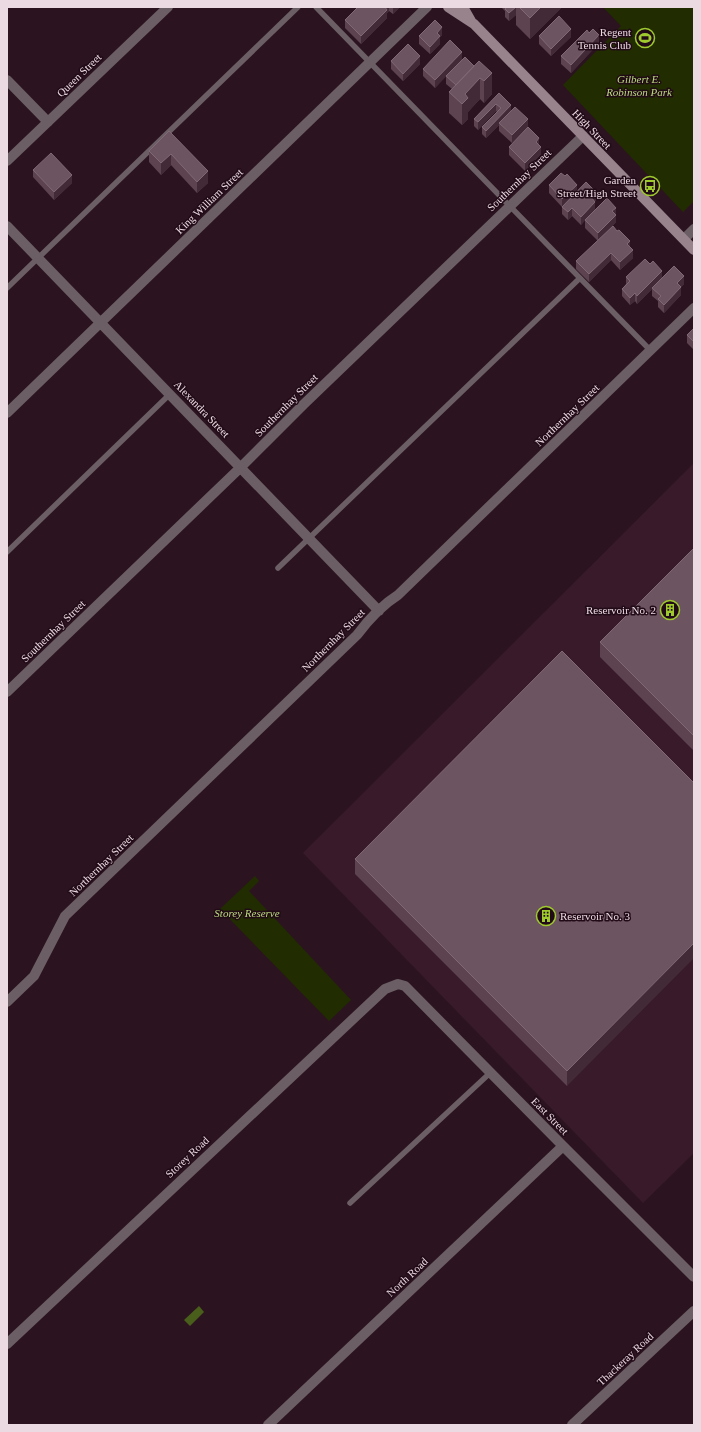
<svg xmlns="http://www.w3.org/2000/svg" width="701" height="1432" viewBox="0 0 701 1432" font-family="Georgia,serif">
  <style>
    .built { fill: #381a2a }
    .green { fill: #212d01 }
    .water { fill: #4a5e1b }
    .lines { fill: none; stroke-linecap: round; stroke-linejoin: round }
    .service { stroke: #6b5e64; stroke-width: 5.5 }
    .minor { stroke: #6b5e64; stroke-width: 10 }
    .secondary { stroke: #98838d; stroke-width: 10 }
    .wall { fill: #5d4350 }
    .shaded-wall { fill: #422a36 }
    .building { fill: #6c5460; stroke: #806974 }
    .labels { text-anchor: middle; stroke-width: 3; stroke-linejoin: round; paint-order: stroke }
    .poi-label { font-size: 11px; fill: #ebdae2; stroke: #210b17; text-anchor: end }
    .street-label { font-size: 11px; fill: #ebdae2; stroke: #210b17 }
    .park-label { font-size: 11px; font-style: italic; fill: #bcdc7f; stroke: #210b17 }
  </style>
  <rect width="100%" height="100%" fill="#2b1420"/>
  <path class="built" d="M694 463V1153L643 1203 303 853Z"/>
  <path class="green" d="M603 7H694V201L683 212 563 85 621 26Z
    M255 876 259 881 249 891 351 1000 329 1021 220 909Z"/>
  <path class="water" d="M199 1306 204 1312 190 1326 184 1320Z"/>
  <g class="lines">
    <path class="service" d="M316 7 651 351
      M7 288 298 7
      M7 552 170 394
      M278 568 580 278
      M350 1203 490 1073"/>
    <path class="minor" d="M7 80 48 122
      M7 161 168 7
      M7 226 379 611
      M684 239 694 229
      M7 413 427 7
      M7 692 241 467 304 404 583 136
      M7 1002 34 976 65 916 357 635C369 619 382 605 398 595L694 308
      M7 1344 385 989 398 984 405 986 563 1146 694 1277
      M268 1425 563 1146
      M572 1425 694 1311"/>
    <path class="secondary" d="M448 7 474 24 694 250
      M463 7 471 21"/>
  </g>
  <path class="wall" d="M358 7H400L393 14 389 11 387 13V18L361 44 345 28V20Z
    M501 7H562L530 39 516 25V15L509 21 505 17V11Z
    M442 35 440 37V44L430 54 419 44V36Z
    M539 36 571 37 551 56 539 44Z
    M599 43 571 73 561 64V56Z
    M462 59 474 66 492 94 484 103 480 99 468 112V119L462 125 449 113V92L452 89 446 84V76L435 88 423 76V69Z
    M391 61 420 64 403 81 391 69Z
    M499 93 511 111 528 127 512 143 499 131V125L486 138 482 134V127L497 112 496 111 478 130 474 126V119Z
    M169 131 208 183 197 193 171 165 161 175 149 162V151Z
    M539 145 541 154 525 171 509 155V147Z
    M33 170 72 183 54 200 33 177Z
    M549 185 577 192 596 200 595 201V210L616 208V222L606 233 630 247 633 258 620 270 611 260 589 282 576 269V261L598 241 585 228V220L581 225 572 216 568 220 562 214V207L549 193Z
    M626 277 662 278 684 284 681 287V295L664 313 658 307V301L652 296V289L637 304 635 301 630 305 622 296V289L626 284Z
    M694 328V350L687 343V335Z
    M694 365V374H693V366Z
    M694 548V751L600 657V642Z
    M694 783 567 1086 355 874V859Z"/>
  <path class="shaded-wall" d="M385 7H389V11L387 13V18L361 44V36Z
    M393 7H400L393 14Z
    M516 7V15L509 21V13Z
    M541 7H562L530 39V18Z
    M442 27V35L440 37V44L430 54V47L437 33Z
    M571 29V37L551 56V49Z
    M599 35V43L571 73V65Z
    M462 52V60L435 88V80Z
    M420 56V64L403 81V74Z
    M492 73V94L484 103V81Z
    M480 78V99L468 112V119L462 125V104L465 94Z
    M496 104V111L478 130V122Z
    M511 105V112L499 123V125L486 138V131Z
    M528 119V127L512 143V135Z
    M539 138V146L536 142Z
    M541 147V154L525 171V163Z
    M171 154V165L161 175V163Z
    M208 171V183L197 193V182Z
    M72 175V183L54 200V192Z
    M577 185V192L562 207V199Z
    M596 192V200L591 205V197Z
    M595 202V210L581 225V217Z
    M572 208V216L568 220V212Z
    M616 208V222L598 241V233L612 211Z
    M630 241V249L627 244Z
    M633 250V258L620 270V262Z
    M611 253V260L589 282V274Z
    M662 271V279L637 304V296Z
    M684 276V284L677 291V283Z
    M681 287V295L664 313V305Z
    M635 293V301L630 305V298Z
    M694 943V958L567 1086V1071Z"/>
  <path class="building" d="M358 7H385L387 10 361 36 345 20Z
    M507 7H516L509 13 505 9Z
    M519 7H541L530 18Z
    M559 16 571 29 551 49 539 36Z
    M435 20 442 27 437 33 440 36 430 47 419 36Z
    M593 29 599 35 571 65 561 56 587 30 589 33Z
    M450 40 462 52 435 80 423 69Z
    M408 44 420 56 403 74 391 61Z
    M465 57 474 66 456 85 446 76Z
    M479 61 492 73 484 81 480 78 465 94 468 98 462 104 449 92Z
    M499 93 511 105 486 131 482 127 501 108 496 104 478 122 474 119Z
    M515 107 528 119 512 135 499 123Z
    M528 127 539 138 536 142 541 147 525 163 509 147Z
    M169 131 208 171 197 182 171 154 161 163 149 151Z
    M51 153 72 175 54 192 33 170Z
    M561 173 565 176 567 174 577 185 562 199 549 185Z
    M586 182 596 192 591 197 595 202 581 217 572 208 568 212 562 207Z
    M607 198 616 208 612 211 616 215 598 233 585 220Z
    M613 226 617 231 619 230 630 241 627 244 633 250 620 262 611 253 589 274 576 261Z
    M645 259 650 264 653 261 662 271 637 296 635 293 630 298 622 289 630 281 626 277Z
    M674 266 684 276 677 283 681 287 664 305 658 299 661 296 652 288Z
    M694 328V342L687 335Z
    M694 548V736L600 642Z
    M562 651 694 783V943L567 1071 355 859Z"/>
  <defs>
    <g id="stadium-ring" transform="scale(1)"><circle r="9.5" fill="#210b17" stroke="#9fca2d" stroke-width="1.5"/><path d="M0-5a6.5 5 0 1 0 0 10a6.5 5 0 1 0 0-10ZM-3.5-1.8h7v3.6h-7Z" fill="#9fca2d"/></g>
    <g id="bus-ring" transform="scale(1)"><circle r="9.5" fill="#210b17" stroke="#9fca2d" stroke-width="1.5"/><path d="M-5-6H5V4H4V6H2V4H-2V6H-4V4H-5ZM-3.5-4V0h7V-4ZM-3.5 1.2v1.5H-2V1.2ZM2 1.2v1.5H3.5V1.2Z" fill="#9fca2d"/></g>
    <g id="building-ring" transform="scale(1)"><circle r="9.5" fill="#210b17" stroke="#9fca2d" stroke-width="1.5"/><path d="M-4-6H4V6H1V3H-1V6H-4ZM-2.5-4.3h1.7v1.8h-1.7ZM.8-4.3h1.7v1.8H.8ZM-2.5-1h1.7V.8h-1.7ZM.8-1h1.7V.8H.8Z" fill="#9fca2d"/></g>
  </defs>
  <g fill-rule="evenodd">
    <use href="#stadium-ring" x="645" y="38"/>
    <use href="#bus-ring" x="650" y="186"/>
    <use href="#building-ring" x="670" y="610"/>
    <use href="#building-ring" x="546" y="916"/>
  </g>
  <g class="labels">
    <g class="poi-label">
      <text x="631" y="36">Regent<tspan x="631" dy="13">Tennis Club</tspan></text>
      <text x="636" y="184">Garden<tspan x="636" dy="13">Street/High Street</tspan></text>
      <text x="656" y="614">Reservoir No. 2</text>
      <text x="560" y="920" text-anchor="start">Reservoir No. 3</text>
    </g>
    <g class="street-label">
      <text transform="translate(79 75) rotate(-44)" y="4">Queen Street</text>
      <text transform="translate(592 129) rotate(46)" y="4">High Street</text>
      <text transform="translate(519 180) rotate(-44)" y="4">Southernhay Street</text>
      <text transform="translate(209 201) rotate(-44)" y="4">King William Street</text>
      <text transform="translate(286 405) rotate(-45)" y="4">Southernhay Street</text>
      <text transform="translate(202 409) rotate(46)" y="4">Alexandra Street</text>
      <text transform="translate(567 415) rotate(-44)" y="4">Northernhay Street</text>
      <text transform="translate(53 631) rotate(-44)" y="4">Southernhay Street</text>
      <text transform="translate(333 640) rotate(-45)" y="4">Northernhay Street</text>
      <text transform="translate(101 865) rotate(-44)" y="4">Northernhay Street</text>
      <text transform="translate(550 1116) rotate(45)" y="4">East Street</text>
      <text transform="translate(187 1157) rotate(-43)" y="4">Storey Road</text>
      <text transform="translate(407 1277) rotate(-43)" y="4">North Road</text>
      <text transform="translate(625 1359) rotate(-43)" y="4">Thackeray Road</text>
    </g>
    <g class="park-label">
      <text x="639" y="83">Gilbert E.<tspan x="639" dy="13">Robinson Park</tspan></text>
      <text x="247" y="917">Storey Reserve</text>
    </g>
  </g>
  <rect width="701" height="1432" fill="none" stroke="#ebdae2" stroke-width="16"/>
</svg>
